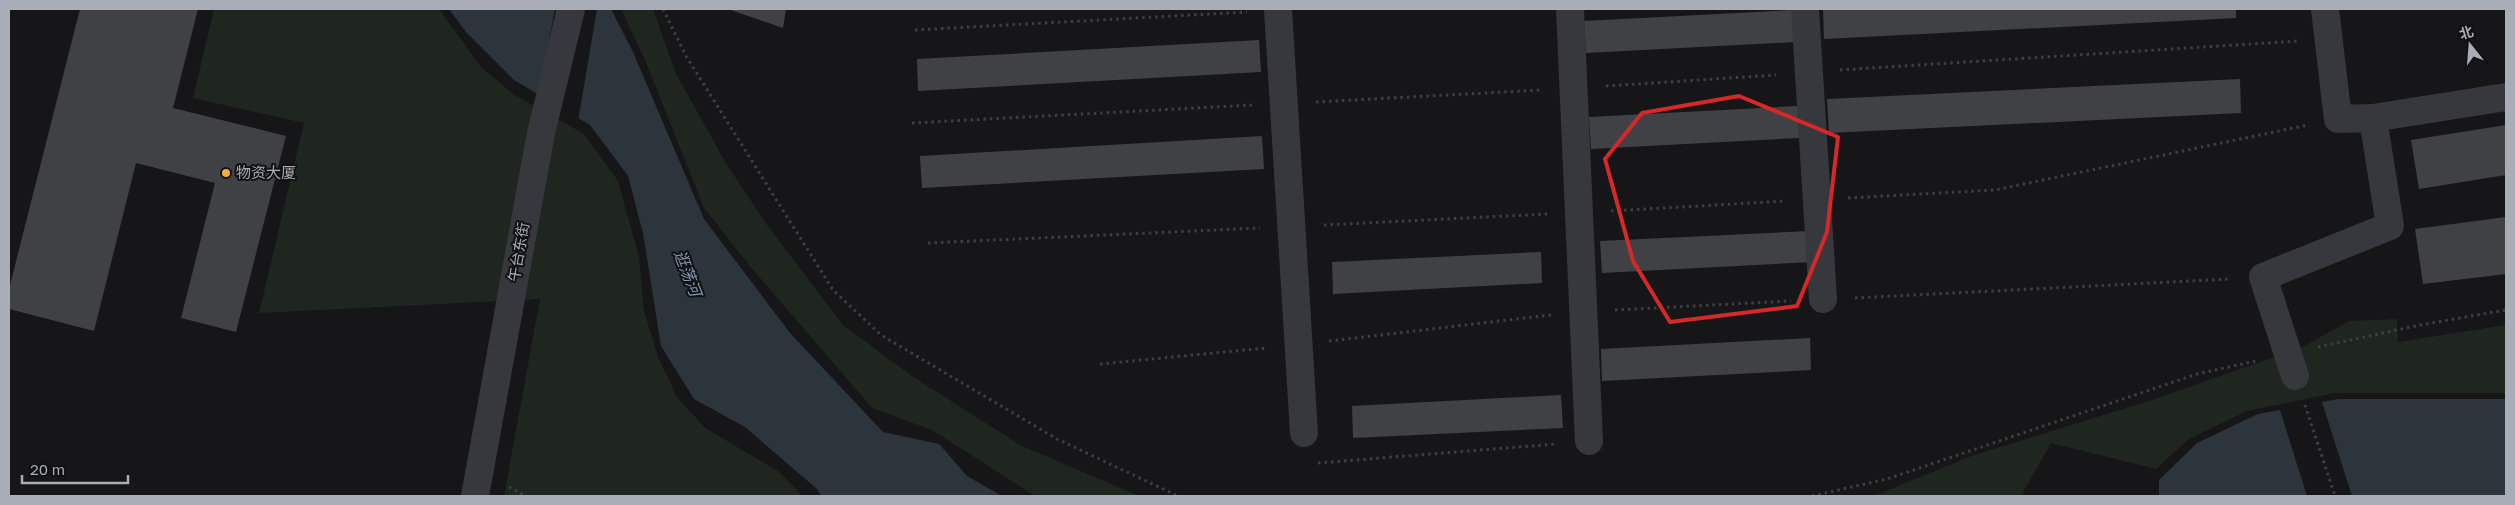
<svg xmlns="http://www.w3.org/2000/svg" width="2515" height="505" viewBox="0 0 2515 505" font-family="'Golos Text','Noto Sans SC',sans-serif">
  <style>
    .green { fill: #1e261f }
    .water { fill: #2c353c }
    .pier { fill: #161618 }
    .building { fill: #404145 }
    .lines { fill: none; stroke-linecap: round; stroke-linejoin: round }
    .path { stroke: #3d3f44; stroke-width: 3; stroke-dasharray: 2.5 4; stroke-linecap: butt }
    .minor { stroke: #37383d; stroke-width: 28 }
    .marked { fill: none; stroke: #d62828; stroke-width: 4; stroke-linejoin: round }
    .poi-dot { fill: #f2b134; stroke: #111113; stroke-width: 2 }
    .labels { text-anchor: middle; stroke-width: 4; stroke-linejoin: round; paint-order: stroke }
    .poi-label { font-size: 15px; fill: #a8adb8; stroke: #111113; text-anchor: start }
    .street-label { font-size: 15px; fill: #a8adb8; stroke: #111113 }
    .water-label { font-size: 16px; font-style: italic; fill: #7f9bb3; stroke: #111113 }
  </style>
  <rect width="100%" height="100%" fill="#161618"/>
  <path class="green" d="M214 9H439L481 67 513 94 584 134 618 181 639 257 644 311 658 357 677 397 705 428 778 471 803 496H504L540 299 259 313 304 123 193 98Z
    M621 9H653L676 74 727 165 767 225 843 325 912 376 1020 445 1139 496H1035L932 430 872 408 749 265 704 208 645 60Z
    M2397 319 2398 342 2506 325V393H2335L2247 411 2189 439 2156 469 2051 443 2022 494 2025 496H1873L1974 455 2149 401 2303 347 2349 321Z"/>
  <path class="water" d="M449 9H611L633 52 704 219 790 333 883 432 939 444 967 476 1002 496H821L817 489 745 427 694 399 661 346 643 233 628 176 590 125 514 80 466 32Z
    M2338 399H2506V496H2159V480L2197 443 2258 414Z"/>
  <path class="pier" d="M555 9H597L578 121 538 97Z
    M2321 399 2352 496H2307L2279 407Z"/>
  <path class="building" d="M80 9H198L173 108 286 136 236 332 181 318 215 183 136 163 94 331 9 309V289Z
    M728 9H786L783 28Z
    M1823 9H2236V18L1824 39Z
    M1793 10 1795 42 1586 53 1584 21Z
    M1259 40 1261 72 918 91 917 59Z
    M2240 79 2241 113 1829 133 1827 99Z
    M1798 106 1799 138 1591 149 1589 117Z
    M2506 125V175L2419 189 2411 140Z
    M1262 136 1264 169 922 188 920 156Z
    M2506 217V274L2423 284 2415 229Z
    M1809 231 1811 262 1602 273 1600 241Z
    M1541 252 1542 283 1333 294 1332 262Z
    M1810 338 1811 370 1602 381 1601 349Z
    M1561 395 1563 428 1353 438 1352 406Z"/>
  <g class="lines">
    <path class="path" d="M663 9 686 56 833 290 881 335 1057 439 1178 496
      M915 30 1247 12
      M1840 70 2298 41
      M1606 86 1776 75
      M1316 102 1542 90
      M912 123 1252 105
      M1848 198 1995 190 2308 125
      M1611 211 1785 201
      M1324 225 1547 214
      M928 243 1260 228
      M1855 298 2230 279
      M1615 310 1791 301
      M1329 341 1551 315
      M2318 347 2420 325 2506 310
      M1100 364 1266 348
      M2305 405 2335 496
      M1318 463 1556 444
      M509 487 526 496
      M1812 496 1887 479 2197 374 2256 361"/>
    <path class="minor" d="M1278 9 1304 433
      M1570 9 1589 441
      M1805 9 1823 299
      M2325 9 2338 119 2373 118
      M2295 376 2263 277 2390 226 2373 118 2506 97
      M475 496 541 133 571 9"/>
  </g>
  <path class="marked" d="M1739 96 1838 137 1827 232 1797 306 1670 322 1633 261 1605 159 1642 113Z"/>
  <circle class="poi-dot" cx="226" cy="173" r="5"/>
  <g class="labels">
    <g class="poi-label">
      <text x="236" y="178">物资大厦</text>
    </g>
    <g class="street-label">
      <text transform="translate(519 252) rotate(-80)" y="5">午台东街</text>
    </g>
    <g class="water-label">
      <text transform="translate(688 273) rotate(69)" y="6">逛荡河</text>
    </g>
  </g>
  <rect width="2515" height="505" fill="none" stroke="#a8adb8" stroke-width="20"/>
  <g transform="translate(2470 45) rotate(343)" stroke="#111113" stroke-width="4" paint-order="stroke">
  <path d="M0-4L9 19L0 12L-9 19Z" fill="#a8adb8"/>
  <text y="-8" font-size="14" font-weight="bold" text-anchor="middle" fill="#a8adb8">北</text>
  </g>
  <path d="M22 475v8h106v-8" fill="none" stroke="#a8adb8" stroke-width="2.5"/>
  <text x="30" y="475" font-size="15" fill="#a8adb8" stroke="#111113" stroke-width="4" paint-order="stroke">20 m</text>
</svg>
